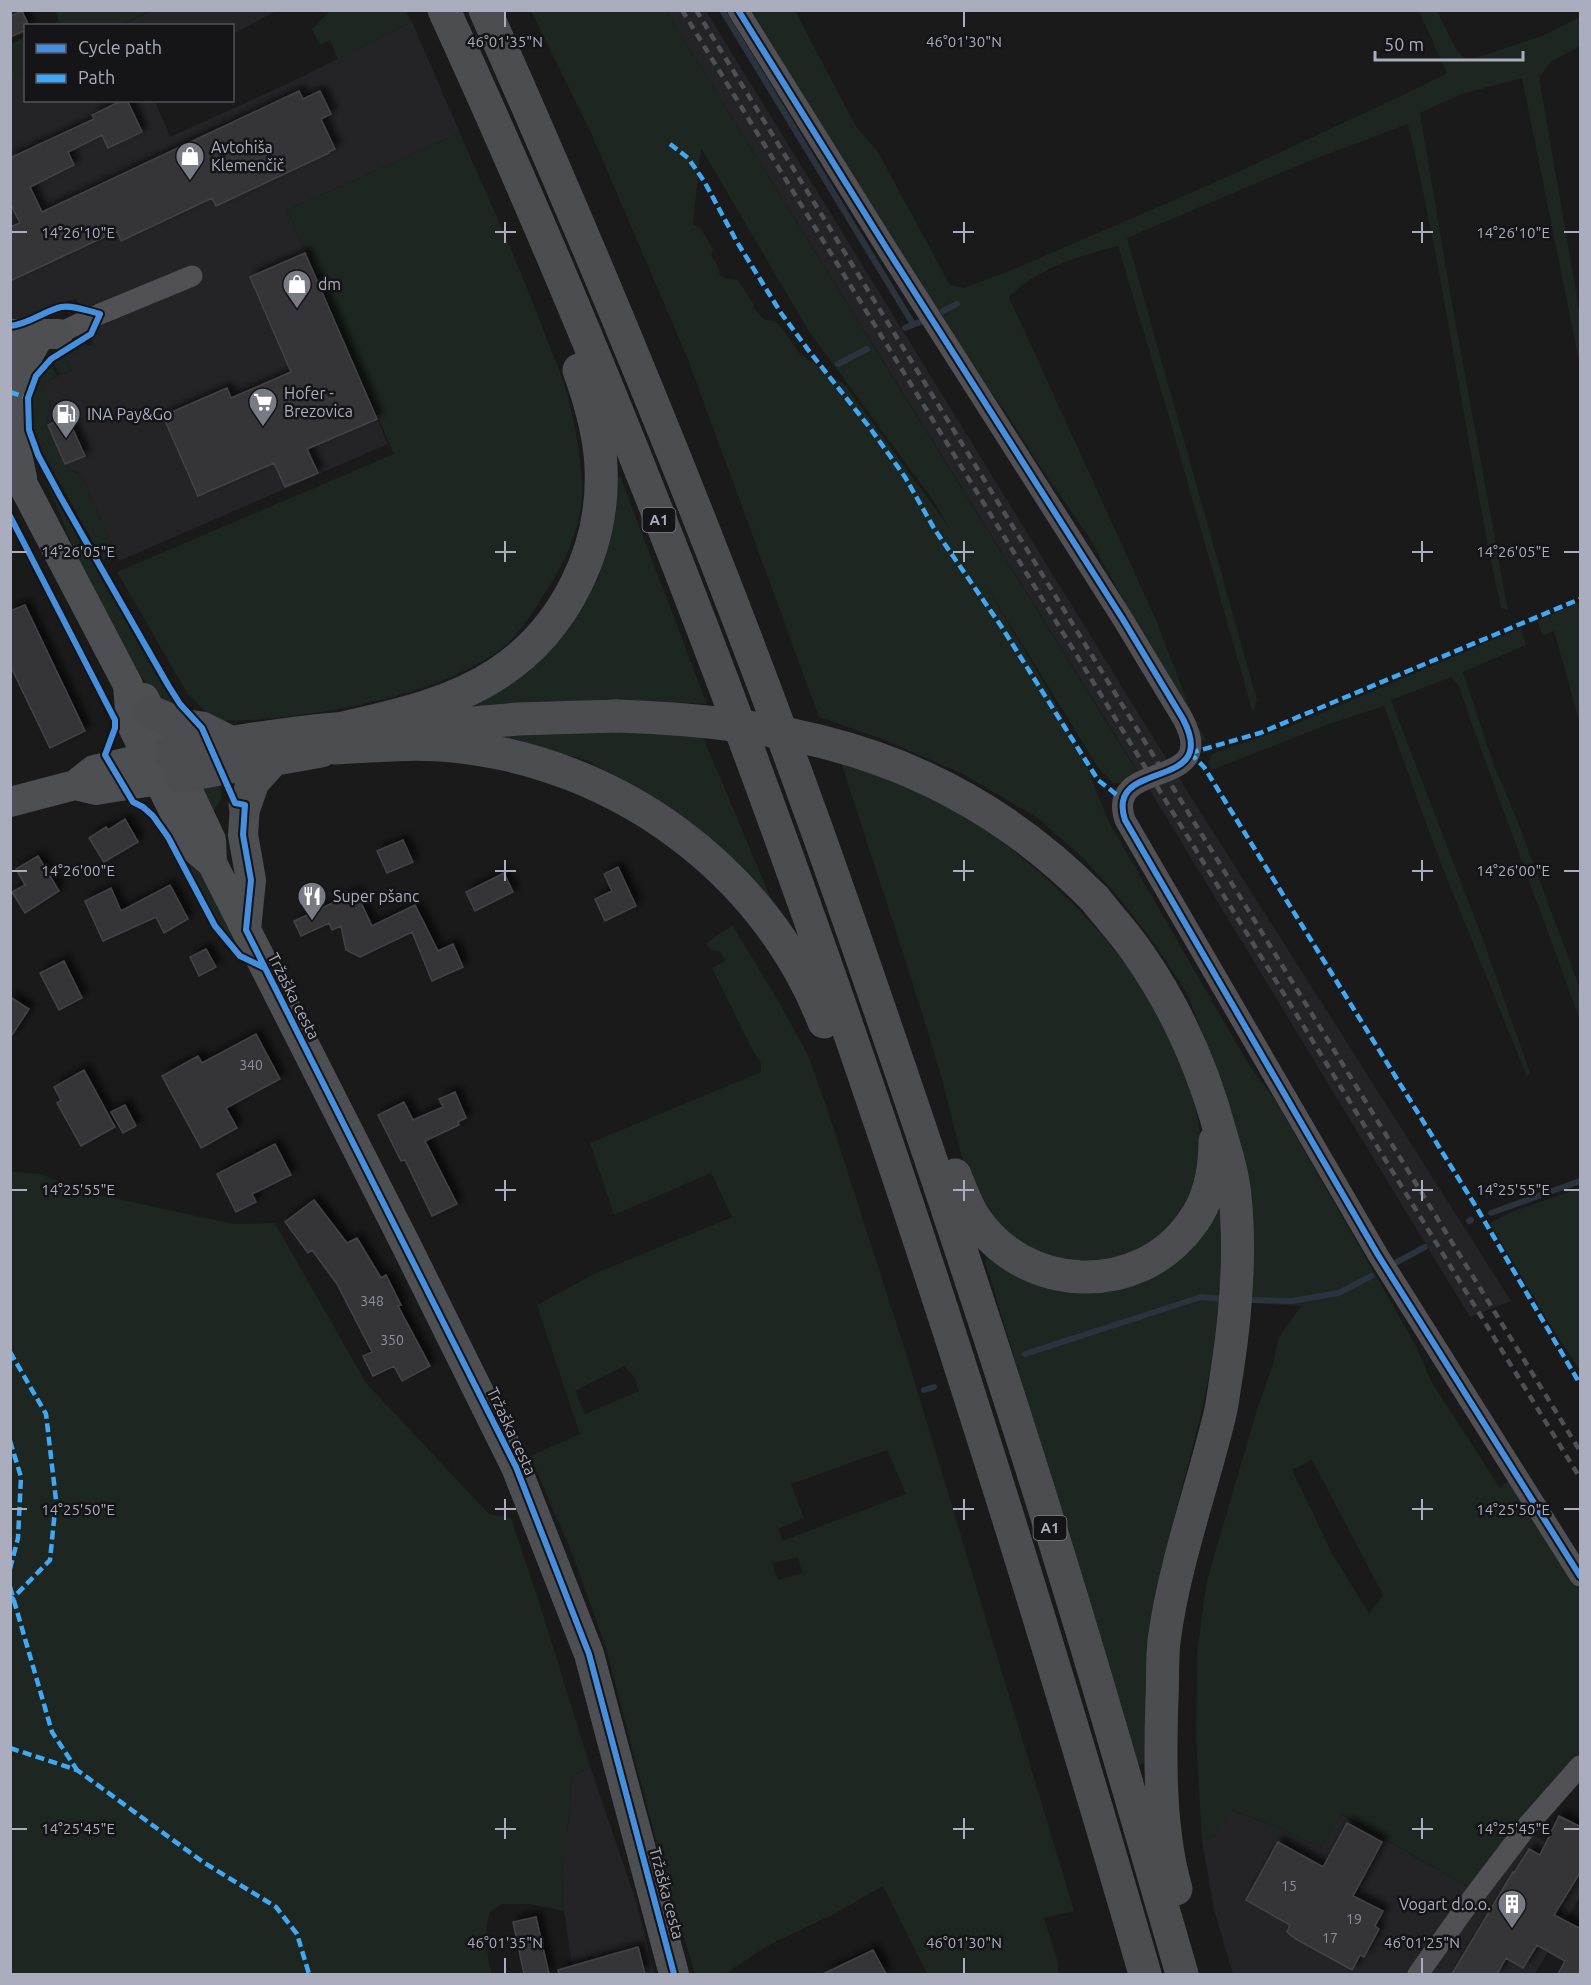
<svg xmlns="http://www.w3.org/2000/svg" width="1591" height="1985" viewBox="0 0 1591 1985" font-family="Ubuntu,sans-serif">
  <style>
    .built { fill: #242427 }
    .green { fill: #1d2620; fill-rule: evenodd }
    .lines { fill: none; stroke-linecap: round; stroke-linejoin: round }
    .stream { stroke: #2b333e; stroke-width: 6 }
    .building { fill: #353537; stroke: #434347; stroke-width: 1.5; filter: url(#shadow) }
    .street { stroke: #505055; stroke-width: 21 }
    .secondary { stroke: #4e4f53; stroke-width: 30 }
    .highway { stroke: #4c4d51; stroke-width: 33 }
    .rail { stroke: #4f5054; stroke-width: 4.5; stroke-dasharray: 8 6; stroke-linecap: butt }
    .highway-bridge { stroke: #4c4d51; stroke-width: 33 }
    .quiet { stroke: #3fa9f5; stroke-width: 4.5; stroke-dasharray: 9 4.5; stroke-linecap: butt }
    .cycleway-casing { stroke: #151417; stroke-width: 10 }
    .cycleway { stroke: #468fdf; stroke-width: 6 }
    .ticks { fill: none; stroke: #aaadbd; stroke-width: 2 }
    .labels { text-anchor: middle; stroke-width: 5; stroke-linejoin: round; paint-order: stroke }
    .number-label { font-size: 14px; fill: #8d8f9c }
    .shield { fill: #151417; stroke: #7d7f8b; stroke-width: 1.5 }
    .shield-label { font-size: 15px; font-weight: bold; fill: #aaadbd }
    .poi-label { font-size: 16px; fill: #aaadbd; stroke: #151417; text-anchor: start }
    .street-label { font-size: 16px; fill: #aaadbd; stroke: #151417 }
    .ticks-label { font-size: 15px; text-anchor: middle; fill: #aaadbd; stroke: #151417; stroke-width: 5; stroke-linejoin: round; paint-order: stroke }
  </style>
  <defs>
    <filter id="shadow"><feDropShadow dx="5.5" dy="-5.5" stdDeviation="3" flood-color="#0009"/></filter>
  </defs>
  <rect width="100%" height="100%" fill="#1a1a1b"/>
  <path class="built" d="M151 11H276L233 34 232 26H119Z
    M666 11H706L1154 739 1511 1301 1470 1317 1160 807Z
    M412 22 460 133 287 210 388 444 119 561 81 474 67 467 47 421 51 405 42 383 72 370 67 358 68 356 93 344 76 298 38 315 11 321 10 78 25 70 26 100 155 101 170 137 287 84Z
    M590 1766 635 1898 655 1974H573L564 1911 563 1870 573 1777Z
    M1231 1810 1281 1829 1321 1848 1341 1814 1466 1886 1473 1887 1521 1826 1580 1866V1897L1535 1974H1233L1214 1910 1202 1841 1214 1837Z"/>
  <path class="green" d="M331 10 406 11 412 22 338 59 330 40 320 45 312 29Z
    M55 11H150L120 25H50L59 21Z
    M531 11H666L1127 755 1138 773 1120 783H1113L1099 769 980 576 1051 695 1085 762 1108 820 1249 1065 1276 1101 1415 1344 1431 1381 1500 1488 1510 1479 1580 1590V1761L1473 1887 1466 1886 1342 1814 1321 1848 1281 1829 1232 1810 1214 1837 1202 1841 1196 1737 1197 1654 1206 1584 1255 1416 1273 1364 1278 1339 1301 1306 1253 1303V1265L1208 1048 1187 993 1154 943 1110 887 1079 854 1036 817 963 774 882 739 819 717 689 362 591 133ZM701 148 808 330 932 499 951 530 845 385 800 354 782 328 775 321 765 320 754 309 753 303 738 280 727 279 720 275 717 264 711 256 713 249 701 229 693 224ZM1312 1460 1383 1595 1369 1614 1332 1553 1292 1470Z
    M746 11H795L857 128 878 152 950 285 964 288 1019 267 1227 177 1424 85 1447 73 1419 11H1437L1456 49 1466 61 1544 35 1580 17V46L1551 62 1539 77 1580 315V366L1522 78 1462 94 1420 113 1450 292 1508 610 1501 608C1466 448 1446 284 1408 124L1304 163 1127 238 1257 700 1253 713 1165 403 1118 246C1081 255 1035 269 1009 297L1157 622 1196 724 1206 740 1198 743 1172 690 1090 539 1037 462 1011 420 939 319Z
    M25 37V71L11 78V44Z
    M460 133C488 198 518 262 543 329 551 351 562 374 568 397 575 424 580 453 582 482 585 518 568 558 548 588 535 608 521 634 501 649 433 700 298 721 215 721L187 693 117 572 394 454 287 210Z
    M84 343 89 346 67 357 72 370 60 375 54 363Z
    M51 365 57 376 42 383 51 405 47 421 65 464 74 472 81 474 116 554 103 560 40 448C28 419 27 387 51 365Z
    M620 476 707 704 604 699 603 704 459 710 526 665 567 630 598 579 613 528 618 477Z
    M49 482 127 622 183 716 151 691 139 673 81 566 47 483Z
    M1580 602V724L1554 631 1543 636 1537 621Z
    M1521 628 1526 645 1463 672 1493 763 1515 815 1579 986 1580 1020 1475 733 1459 686 1451 677 1391 700 1485 945 1530 1073 1527 1077 1439 859 1384 706 1329 724 1212 770 1208 763 1212 754 1291 726Z
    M539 727 701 732 771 899 736 862 628 783 586 760 490 735Z
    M840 759C877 774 916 789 951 809 1029 853 1104 927 1153 1002 1170 1027 1182 1059 1190 1088 1197 1111 1203 1135 1201 1160 1200 1182 1186 1218 1170 1233 1144 1257 1090 1271 1057 1262 1023 1252 994 1223 974 1196 967 1186 965 1170 962 1158 955 1132 949 1105 942 1080 911 972 874 866 840 759Z
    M218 781C223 793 223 801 213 811L200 785Z
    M180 838 219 905 238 946C211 917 191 876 180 838Z
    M733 926 779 1002 808 1055 827 1108 906 1353 1074 1911 1044 1918 1058 1963V1974H927L883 1886 834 1914 769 1945 725 1974H695L664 1871 606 1648 572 1553 530 1456 580 1434 537 1305 594 1274 732 1217 711 1173 614 1215 590 1143 761 1072V1062L754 1053 712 968 725 961 720 952 710 949 706 944 717 935ZM624 1366 635 1378 639 1391 585 1414 575 1391ZM887 1450 906 1494 782 1541 778 1529 804 1518 791 1484ZM798 1557 802 1573 778 1580 772 1563Z
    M11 1172 40 1174 96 1194 233 1224 275 1223 366 1383 489 1514 511 1518 540 1605 590 1766 573 1777 563 1870 564 1911 529 1904H502L490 1912C483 1936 486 1950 492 1974H11Z
    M1580 1188V1371L1552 1328 1490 1223 1511 1212Z
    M1224 1198 1218 1333 1201 1414 1159 1577 1146 1756 1144 1763 1139 1765 1135 1762 985 1260 987 1256H992L1100 1286Z"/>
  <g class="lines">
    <path class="stream" d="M722 10 913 324
      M943 311 957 304
      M905 328 920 322
      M838 364 867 349
      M1491 1213 1580 1181
      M1469 1221 1471 1220
      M1397 1262 1425 1247
      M1250 1300 1292 1301 1339 1293 1371 1276
      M1025 1354 1201 1297 1223 1299
      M924 1390 934 1387"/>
  </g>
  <path class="building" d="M22 11 29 26H26V30L10 37V16Z
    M299 91 303 99 320 91 331 114 321 119 335 149 328 152 329 153 216 206 212 198 121 241 117 231 10 281V227L20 223 10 203V158L94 119 92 115 123 100H127L142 132 108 148 102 135 68 152 74 165 30 187 42 212Z
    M305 253 377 419 307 449 318 473 285 487 274 463 198 496 163 416 227 388 231 398 291 372 250 277Z
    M67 416 85 456 65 464 48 425Z
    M25 605 85 731 50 748 10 665V611Z
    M125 819 138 842 104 862 89 838 106 827 108 830Z
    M403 840 413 862 387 873 377 851Z
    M38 856 59 891 25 913 12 892 25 885 16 869Z
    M618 867 636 906 605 921 595 899 612 891 604 874Z
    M504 873 513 892 475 911 466 892Z
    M170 885 188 919 164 933 156 917 103 941 85 901 111 888 121 911Z
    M356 892 372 926 415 905 438 951 453 944 463 967 432 981 412 932 360 957 346 950 341 926 332 930 329 923 301 936 294 921Z
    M206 949 216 967 199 976 190 957Z
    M64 961 82 998 59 1010 40 973Z
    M10 997 29 1009 10 1038Z
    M256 1034 280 1079 226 1108 237 1128 201 1148 162 1076 198 1056 202 1063Z
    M84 1070 115 1127 81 1146 57 1103 61 1100 54 1087Z
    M455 1092 466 1118 458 1122 459 1125 425 1141 457 1204 432 1216 405 1160 401 1161 378 1115 404 1102 413 1120 443 1107 439 1099Z
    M125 1105 136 1126 123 1133 111 1112Z
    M275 1144 291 1175 252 1194 256 1202 236 1212 217 1174Z
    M314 1200 347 1243 357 1238 381 1278 386 1275 401 1305 398 1306 430 1366 402 1381 394 1366 373 1376 363 1356 372 1352 337 1284 312 1250 308 1253 285 1222Z
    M1559 1816 1581 1827V1871L1554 1915 1581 1929V1974H1558L1565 1961 1537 1945 1523 1968 1506 1958 1497 1974H1452L1513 1872 1514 1873 1529 1849 1540 1855Z
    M1347 1823 1382 1842 1353 1896 1383 1911 1375 1926 1379 1929 1364 1957 1360 1955 1352 1970 1296 1939 1287 1932 1290 1925 1246 1900 1278 1842 1323 1867Z
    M536 1917 549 1974H524L513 1922Z
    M638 1947 645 1974H559L558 1970Z
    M873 1950 886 1974H823Z"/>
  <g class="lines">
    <path class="street" d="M738 10 887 249 1122 618 1183 719C1222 793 1104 757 1125 820L1378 1255 1580 1576
      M10 356 100 314 192 276
      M1418 1974 1474 1896 1528 1825 1580 1766"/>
    <path class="secondary" d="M10 334H58
      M10 460 128 685 131 723 183 830 192 846 212 863 406 1245 516 1467 589 1654 674 1974
      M22 478C10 420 3 398 34 345
      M144 698 211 840 212 863
      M75 785 96 790 178 777
      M10 802 75 785 94 770 167 753
      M245 805 243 835 251 880 246 930"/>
    <path class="highway" d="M444 10C734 643 952 1307 1145 1974
      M485 10C617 307 740 608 847 915 925 1139 1001 1365 1070 1592 1109 1719 1145 1847 1182 1974
      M151 712 182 725 202 728 230 742
      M343 728C395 716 451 704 497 674 565 630 605 548 601 467 600 434 590 401 579 370
      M414 728 518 719 616 716
      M335 748C375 746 414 742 453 746 616 762 765 870 824 1022
      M170 753C235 742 300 730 365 727
      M181 776 321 751
      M245 805 253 782 273 760
      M1095 899C1110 918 1127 936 1140 956 1178 1011 1204 1071 1221 1135 1227 1155 1233 1175 1235 1196 1241 1255 1236 1314 1227 1372 1224 1388 1223 1403 1219 1418 1201 1492 1174 1565 1164 1641 1162 1659 1163 1679 1162 1698 1160 1759 1159 1830 1176 1889
      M955 1175C961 1190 966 1204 974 1217 1024 1293 1138 1299 1192 1223 1210 1199 1215 1170 1215 1141"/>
    <path class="rail" d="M682 10 1580 1478
      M696 10 1580 1451"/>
    <path class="highway-bridge" d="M616 716C805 722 958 760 1095 899"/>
    <path class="quiet" d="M670 144 688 158 704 181 737 242 781 313 809 351 870 428 905 477 935 530 1001 626 1098 780 1122 799
      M10 392 28 398
      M1190 753 1204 767 1478 1210 1580 1384
      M1190 753 1260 733 1580 599
      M10 1352 46 1414 56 1500 50 1560 10 1601
      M10 1441 21 1477 18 1538 10 1569
      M10 1587 52 1732 77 1770
      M10 1748 77 1770 203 1862 276 1907 297 1934 309 1974"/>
    <g class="cycleway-casing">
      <path id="cycleway" d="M738 10 887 249 1122 618 1183 719C1222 793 1104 757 1125 820L1378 1255 1580 1576
        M10 326C29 324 44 311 61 307 74 305 88 311 100 314L91 334 51 359 36 376 28 398 29 430 38 455 60 496 168 685 180 704 202 728 235 803 245 805 243 835 251 880 246 930 516 1467 589 1654 674 1974
        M10 516 115 720V728L105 755 133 802 143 807 153 816 168 837 215 926 240 956 265 968"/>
    </g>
    <use href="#cycleway" class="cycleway"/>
  </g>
  <path class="ticks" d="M505 12V27M964 12V27M505 222V243M964 222V243M1422 222V243M12 232H27M495 232H516M953 232H974M1412 232H1433M1564 232H1579M505 541V562M964 541V562M1422 541V562M12 552H27M495 552H516M953 552H974M1412 552H1433M1564 552H1579M505 860V881M964 860V881M1422 860V881M12 871H27M495 871H516M953 871H974M1412 871H1433M1564 871H1579M505 1180V1201M964 1180V1201M1422 1180V1201M12 1190H27M495 1190H516M953 1190H974M1412 1190H1433M1564 1190H1579M505 1499V1520M964 1499V1520M1422 1499V1520M12 1509H27M495 1509H516M953 1509H974M1412 1509H1433M1564 1509H1579M505 1818V1839M964 1818V1839M1422 1818V1839M12 1829H27M495 1829H516M953 1829H974M1412 1829H1433M1564 1829H1579M505 1958V1973M964 1958V1973M1422 1958V1973"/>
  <defs>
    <g id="shop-pin" transform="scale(1.5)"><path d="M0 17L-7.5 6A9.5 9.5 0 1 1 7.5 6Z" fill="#787a84" stroke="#151417"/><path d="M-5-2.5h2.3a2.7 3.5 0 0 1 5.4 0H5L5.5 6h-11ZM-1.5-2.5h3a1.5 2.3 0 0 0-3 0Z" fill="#fff"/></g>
    <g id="supermarket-pin" transform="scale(1.5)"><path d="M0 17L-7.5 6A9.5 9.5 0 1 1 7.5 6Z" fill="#787a84" stroke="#151417"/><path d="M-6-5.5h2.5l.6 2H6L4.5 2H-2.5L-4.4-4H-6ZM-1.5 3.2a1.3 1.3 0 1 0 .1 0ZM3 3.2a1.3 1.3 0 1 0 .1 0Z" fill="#fff"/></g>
    <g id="fuel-pin" transform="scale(1.5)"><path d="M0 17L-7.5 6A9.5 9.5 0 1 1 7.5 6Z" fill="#787a84" stroke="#151417"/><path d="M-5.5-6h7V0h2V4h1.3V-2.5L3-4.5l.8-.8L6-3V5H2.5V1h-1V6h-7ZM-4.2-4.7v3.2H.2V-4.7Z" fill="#fff"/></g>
    <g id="restaurant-pin" transform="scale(1.5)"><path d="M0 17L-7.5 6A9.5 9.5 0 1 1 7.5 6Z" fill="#787a84" stroke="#151417"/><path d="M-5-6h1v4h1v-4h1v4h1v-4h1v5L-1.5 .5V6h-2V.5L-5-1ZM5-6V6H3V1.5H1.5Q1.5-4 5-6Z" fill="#fff"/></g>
    <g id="building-pin" transform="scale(1.5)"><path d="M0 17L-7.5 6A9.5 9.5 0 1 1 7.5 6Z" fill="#787a84" stroke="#151417"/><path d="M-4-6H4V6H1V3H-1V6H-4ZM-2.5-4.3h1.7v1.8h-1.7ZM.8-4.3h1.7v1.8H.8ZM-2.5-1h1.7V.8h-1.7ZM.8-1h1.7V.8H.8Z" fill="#fff"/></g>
  </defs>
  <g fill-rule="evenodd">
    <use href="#shop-pin" x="190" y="156"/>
    <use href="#shop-pin" x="297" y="284"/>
    <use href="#supermarket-pin" x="263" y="402"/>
    <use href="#fuel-pin" x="66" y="414"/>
    <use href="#restaurant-pin" x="312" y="896"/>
    <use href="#building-pin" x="1512" y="1904"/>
  </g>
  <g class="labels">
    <g class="number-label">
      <text x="251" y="1070">340</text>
      <text x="372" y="1306">348</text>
      <text x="392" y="1345">350</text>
      <text x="1289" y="1891">15</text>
      <text x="1354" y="1924">19</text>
      <text x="1330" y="1943">17</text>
    </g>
    <g class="shield">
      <rect x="642.5" y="508" width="33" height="24" rx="4.5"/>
      <rect x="1033.5" y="1516" width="33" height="24" rx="4.5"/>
    </g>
    <g class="shield-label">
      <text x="659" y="525">A1</text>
      <text x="1050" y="1533">A1</text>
    </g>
    <g class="poi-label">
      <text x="211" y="153">Avtohiša<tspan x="211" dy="18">Klemenčič</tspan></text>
      <text x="318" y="290">dm</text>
      <text x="284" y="399">Hofer -<tspan x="284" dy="18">Brezovica</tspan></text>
      <text x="87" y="420">INA Pay&amp;Go</text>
      <text x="333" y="902">Super pšanc</text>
      <text x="1491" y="1910" text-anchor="end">Vogart d.o.o.</text>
    </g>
    <g class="street-label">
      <text transform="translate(294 996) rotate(63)" y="6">Tržaška cesta</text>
      <text transform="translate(512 1431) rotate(65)" y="6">Tržaška cesta</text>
      <text transform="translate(667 1893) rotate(75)" y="6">Tržaška cesta</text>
    </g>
  </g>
  <g class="ticks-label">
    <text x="505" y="47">46°01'35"N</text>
    <text x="964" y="47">46°01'30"N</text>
    <text x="1513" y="238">14°26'10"E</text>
    <text x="78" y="238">14°26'10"E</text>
    <text x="1513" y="557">14°26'05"E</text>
    <text x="78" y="557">14°26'05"E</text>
    <text x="1513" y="876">14°26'00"E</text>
    <text x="78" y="876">14°26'00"E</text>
    <text x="1513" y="1195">14°25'55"E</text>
    <text x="78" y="1195">14°25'55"E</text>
    <text x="1513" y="1515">14°25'50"E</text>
    <text x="78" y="1515">14°25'50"E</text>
    <text x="1513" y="1834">14°25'45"E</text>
    <text x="78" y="1834">14°25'45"E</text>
    <text x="505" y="1948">46°01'35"N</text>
    <text x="964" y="1948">46°01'30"N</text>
    <text x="1422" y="1948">46°01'25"N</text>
  </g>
  <rect width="1591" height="1985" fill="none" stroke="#aaadbd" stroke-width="24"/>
  <rect x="24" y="24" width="210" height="78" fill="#151417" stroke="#515159" stroke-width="1.5"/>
  <rect x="36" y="44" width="30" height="9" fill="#468fdf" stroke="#515159" stroke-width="1.5"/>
  <text x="78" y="54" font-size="18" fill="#aaadbd">Cycle path</text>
  <rect x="36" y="74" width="30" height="9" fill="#3fa9f5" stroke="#515159" stroke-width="1.5"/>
  <text x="78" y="84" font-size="18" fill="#aaadbd">Path</text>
  <path d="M1375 51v9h148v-9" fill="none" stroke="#aaadbd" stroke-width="3"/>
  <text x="1384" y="51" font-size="18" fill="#aaadbd" stroke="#151417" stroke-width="4.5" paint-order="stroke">50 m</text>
</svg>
